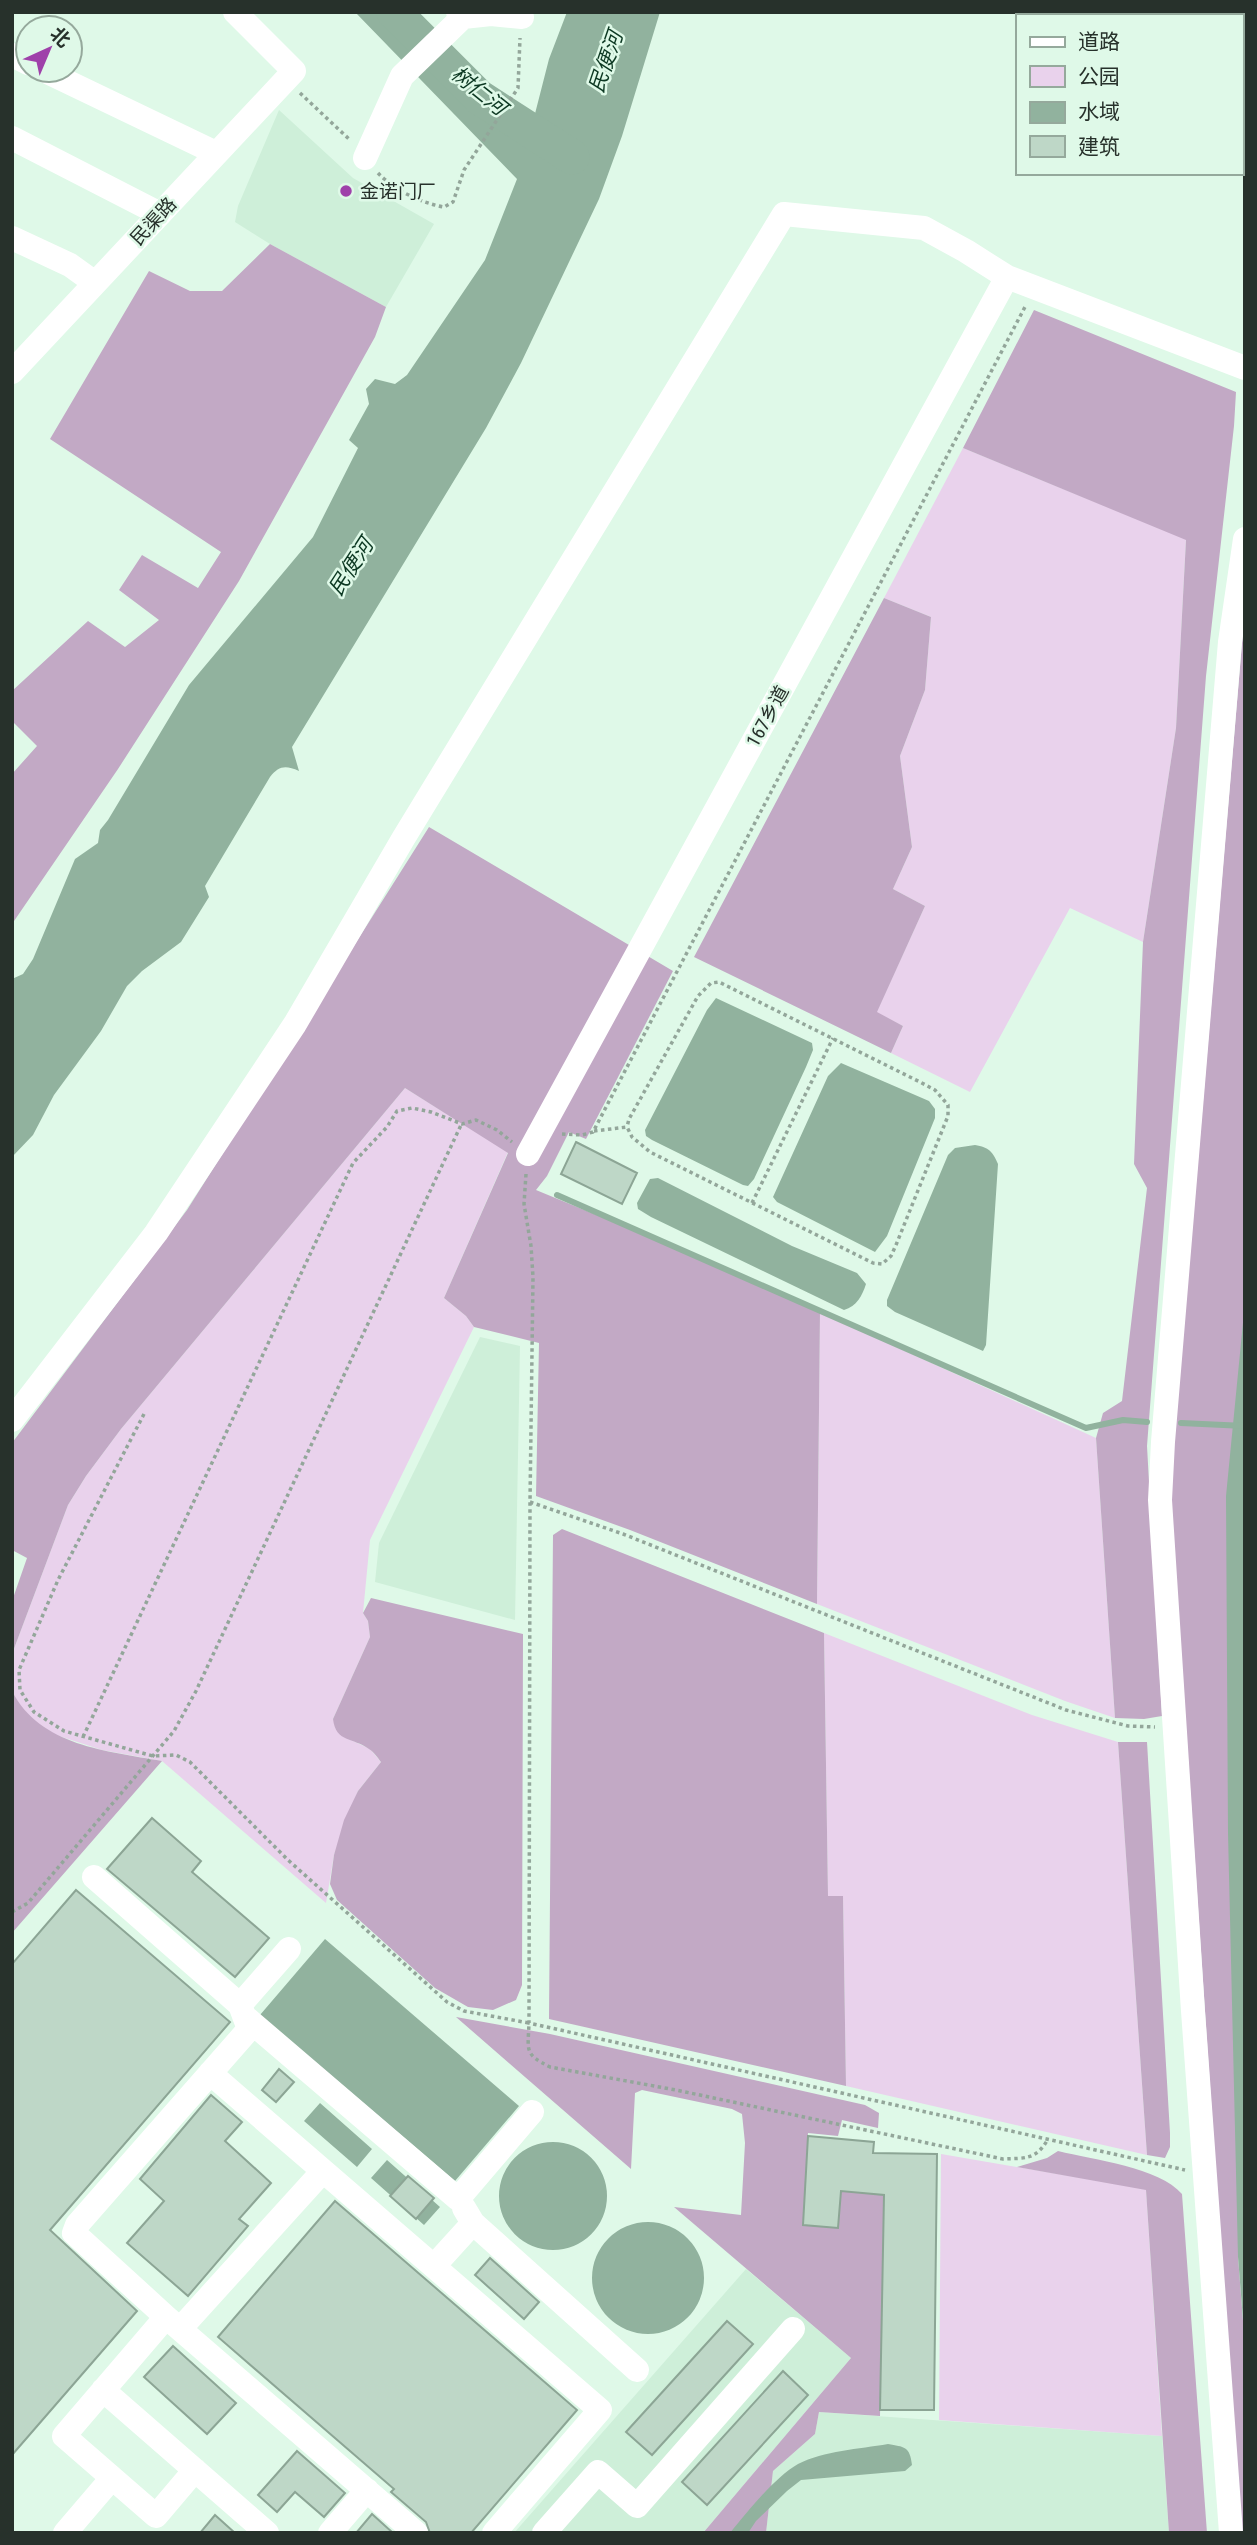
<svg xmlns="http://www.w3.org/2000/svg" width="1257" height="2545" viewBox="0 0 1257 2545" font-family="'Roboto Condensed','Noto Sans SC',sans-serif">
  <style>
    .built { fill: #ceefd9 }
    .green { fill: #e9d2ec }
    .forest { fill: #c2a9c5 }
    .water { fill: #91b29e }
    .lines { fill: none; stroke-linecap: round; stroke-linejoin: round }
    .stream { stroke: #91b29e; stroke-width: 6 }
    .river { stroke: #91b29e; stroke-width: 35 }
    .building { fill: #bed7c7; stroke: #8ca595; stroke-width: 2 }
    .path { stroke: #93a69a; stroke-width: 3.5; stroke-dasharray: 3.5 3.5; stroke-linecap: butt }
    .minor { stroke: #fff; stroke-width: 24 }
    .poi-dot { fill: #9f41aa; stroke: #dff9e8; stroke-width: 2.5 }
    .labels { text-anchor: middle; stroke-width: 5; stroke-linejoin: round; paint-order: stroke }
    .poi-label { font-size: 19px; fill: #27312b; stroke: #dff9e8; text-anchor: start }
    .street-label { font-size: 19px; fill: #27312b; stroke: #dff9e8 }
    .water-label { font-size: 21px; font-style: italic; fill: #0c3822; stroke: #dff9e8 }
  </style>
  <rect width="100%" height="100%" fill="#dff9e8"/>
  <path class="built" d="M279 110 353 178 434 224 386 307 270 244 235 222 238 206Z
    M480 1337 520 1346 515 1620 375 1582 379 1543Z
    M746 2269 851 2358 703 2533H514Z
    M819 2412 1162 2436 1169 2533H766L773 2471 815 2434Z"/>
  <path class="green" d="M963 448 1186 539 1176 728 1143 942 1070 908 970 1092 891 1053 903 1026 876 1013 925 906 893 889 912 847 900 756 925 690 931 617 884 598Z
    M405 1088 508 1152 444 1298 466 1316 474 1327 370 1540 363 1613 368 1621 370 1637 333 1719 349 1739 370 1749 381 1762 358 1791 334 1855 326 1903 162 1761 102 1750 56 1735 38 1725 19 1705 12 1691V1654L68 1505 86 1476 121 1429Z
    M820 1312 1096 1438 1115 1718 1065 1701 817 1604Z
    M824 1633 1032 1715 1118 1742 1147 2155 846 2086 843 1896H828Z
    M941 2154 1146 2189 1162 2436 939 2420Z"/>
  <path class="forest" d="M270 244 386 307 375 337 239 581 118 769 12 924V774L37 746 12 721V691L88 621 125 647 159 620 119 590 142 555 198 588 221 552 50 439 149 271 190 291H222Z
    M1034 310 1236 392 1234 426 1206 676 1147 1446 1162 1716 1144 1719 1115 1718 1096 1438 1103 1413 1122 1401 1147 1188 1134 1164 1143 942 1176 728 1186 540 963 448Z
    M884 598 931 617 925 690 900 756 912 847 893 889 925 906 877 1012 903 1026 891 1053 694 957Z
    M1245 608V1332L1238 2257 1245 2346V2533H1240L1170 1489Z
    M429 827 673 971 586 1139 569 1132 547 1176 536 1190 669 1245 820 1312 817 1604 630 1530 536 1496 539 1343 474 1327 466 1316 444 1298 508 1153 405 1088 121 1429 86 1476 68 1505 12 1654V1601L27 1558 12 1550V1443L187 1210Z
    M562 1529 824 1633 828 1896H843L846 2086 549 2019 553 1535Z
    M371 1598 523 1634 522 1985 516 2000 493 2010 468 2007 435 1988 337 1900 330 1884 334 1855 344 1820 358 1791 381 1762C378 1758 374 1752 369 1749 353 1737 336 1743 333 1719L370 1637 368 1621 363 1613Z
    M12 1691C40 1746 107 1751 162 1761L12 1933Z
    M1118 1742H1147L1170 2133V2147L1165 2158 1147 2155Z
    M456 2017 550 2034 865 2105 879 2113 878 2128 842 2120 838 2136 808 2133 803 2224 838 2228 841 2191 884 2194 880 2416 819 2412 815 2434 773 2471 766 2533H703L851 2358 674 2207 741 2215 745 2143 742 2114 732 2109 642 2090 635 2093 631 2169Z
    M1058 2151C1094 2160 1159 2167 1182 2194L1207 2533H1169L1146 2190 1017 2167 1047 2158Z"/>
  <path class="water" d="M355 12H398L527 145 549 59 567 12H660L622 136 599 199 521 363 486 428 292 747 299 771C285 765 279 766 270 777L205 886 209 897 181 942 142 971 127 986 101 1031 54 1095 33 1135 12 1157V979L23 974 33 959 75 859 98 843 100 830 108 820 189 685 313 537 358 448 349 440 369 404 366 389 375 379 395 384 407 375 485 260 517 179Z
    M716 998 812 1043 813 1050 806 1067 754 1179 748 1186 743 1185 652 1140 646 1136 645 1130 707 1010Z
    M841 1063 929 1101 935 1109V1118L887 1236 875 1252 777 1202 773 1197 828 1076Z
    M975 1145C989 1147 993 1152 998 1164L986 1345 983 1351 895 1312 887 1306V1300L948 1155 955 1148Z
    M658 1178 792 1246 857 1273 866 1284C862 1296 857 1306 844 1310L651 1217 638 1209 637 1203 650 1179Z
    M1245 1302V2345L1238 2257 1228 1833 1226 1496Z
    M325 1939 519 2106 455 2181 260 2015Z
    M320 2103 372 2149 357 2167 304 2121Z
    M499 2196a54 54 0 1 1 108 0a54 54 0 1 1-108 0Z
    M387 2160 440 2207 424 2225 371 2178Z
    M592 2278a56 56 0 1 1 112 0a56 56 0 1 1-112 0Z
    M888 2444C904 2447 910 2446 912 2465L905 2471 801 2480 787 2491 756 2521 748 2533H730C747 2512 775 2477 798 2464 824 2451 859 2449 888 2444Z"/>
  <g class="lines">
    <path class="stream" d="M557 1195 1086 1428 1123 1420 1147 1422
      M1181 1423 1245 1426"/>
    <path class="river" d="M394 12 479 97 572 157"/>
  </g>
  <path class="building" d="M576 1142 637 1173 622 1204 561 1174Z
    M152 1818 201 1861 192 1872 269 1938 235 1977 107 1869Z
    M76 1890 230 2022 50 2230 137 2311 12 2455V1964Z
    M279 2069 294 2082 276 2102 262 2090Z
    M211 2095 242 2122 225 2141 271 2183 239 2219 248 2226 188 2296 127 2243 164 2201 140 2179Z
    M808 2136 874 2142 873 2153 937 2154 934 2410H880L884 2195 841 2191 838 2228 803 2225Z
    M408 2176 434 2198 416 2219 390 2196Z
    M335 2201 577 2410 471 2533H430L426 2522 391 2492 394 2489 218 2337Z
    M490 2258 539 2302 524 2319 475 2275Z
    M727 2321 753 2344 652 2455 626 2432Z
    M173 2346 236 2403 207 2434 144 2377Z
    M783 2371 808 2395 707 2505 682 2482Z
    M297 2451 345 2493 324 2517 295 2492 277 2512 258 2495Z
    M372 2514 393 2533H356Z
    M215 2515 235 2533H200Z"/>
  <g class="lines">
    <path class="path" d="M300 93 350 140
      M378 173C394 190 421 203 444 207L453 202 464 170 518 88 520 38
      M594 1131 627 1127 632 1137 650 1152 873 1263 882 1264 891 1256 896 1245 948 1116V1105L935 1090 920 1082 719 982 711 983 698 996 629 1119 627 1127
      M562 1134 582 1135 593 1132 1026 305
      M526 1174 524 1204 531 1246 533 1277 530 1502 529 2023 1185 2170
      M752 1203 833 1038
      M144 1414 58 1580 19 1670 20 1690 34 1712 64 1731 153 1756 176 1755 190 1762 288 1860 447 2002 464 2011 529 2023C528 2051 524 2054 550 2067L676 2090 1003 2159C1026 2158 1036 2160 1048 2139
      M530 1502 623 1534 1066 1710 1128 1726 1155 1727
      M83 1737 353 1163 387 1127 397 1111 412 1108 431 1112 462 1124 476 1120 497 1130 512 1142
      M12 1912 28 1903 174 1731 196 1691 461 1125"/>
    <path class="minor" d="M458 12 463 17 491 14 522 17
      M12 55 28 63
      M43 70 216 153
      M12 138 160 214
      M365 158 402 76 463 17
      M12 238 70 265 95 283
      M12 372 294 71 235 12
      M528 1154 1007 277
      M12 1420 156 1233 295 1024 403 839 784 214 924 228 966 251 1007 277 1245 368
      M94 1877 240 2005
      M289 1949 240 2005 249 2029 77 2225 74 2233 166 2317 416 2533
      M244 2016 458 2199 532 2112
      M210 2073 600 2410 494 2533
      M473 2223 637 2370
      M434 2266 473 2223 464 2208
      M166 2317 64 2436 156 2516 195 2470
      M180 2329 323 2171
      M103 2390 267 2533
      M65 2533 112 2478
      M330 2533 367 2490
      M544 2533 598 2472 637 2506 793 2329
      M1231 2533 1193 2011 1160 1500 1163 1442 1230 642 1245 539"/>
  </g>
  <circle class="poi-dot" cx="346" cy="191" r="7"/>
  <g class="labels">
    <g class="poi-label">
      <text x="360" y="198">金诺门厂</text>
    </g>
    <g class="street-label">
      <text transform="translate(153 221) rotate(-47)" y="7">民渠路</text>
      <text transform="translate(767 716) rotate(-61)" y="7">167乡道</text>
    </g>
    <g class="water-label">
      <text transform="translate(606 62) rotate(-71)" y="7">民便河</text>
      <text transform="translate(479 91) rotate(39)" y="7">树仁河</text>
      <text transform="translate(351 567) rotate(-57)" y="7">民便河</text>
    </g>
  </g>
  <rect width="1257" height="2545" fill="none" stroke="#27312b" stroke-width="28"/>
  <rect x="1016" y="14" width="228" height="161" fill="#dff9e8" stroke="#95a99c" stroke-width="2"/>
  <rect x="1030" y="37" width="35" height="10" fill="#ffffff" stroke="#95a99c" stroke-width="2"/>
  <text x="1078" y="49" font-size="21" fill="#27312b">道路</text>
  <rect x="1030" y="66" width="35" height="21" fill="#e9d2ec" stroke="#95a99c" stroke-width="2"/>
  <text x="1078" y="84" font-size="21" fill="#27312b">公园</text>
  <rect x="1030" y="102" width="35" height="21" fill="#91b29e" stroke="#95a99c" stroke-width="2"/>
  <text x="1078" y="119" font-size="21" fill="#27312b">水域</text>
  <rect x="1030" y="136" width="35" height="21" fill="#bed7c7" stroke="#95a99c" stroke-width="2"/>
  <text x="1078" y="154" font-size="21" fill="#27312b">建筑</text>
  <g transform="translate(49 49) rotate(44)"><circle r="33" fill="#dff9e8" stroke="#95a99c" stroke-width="2"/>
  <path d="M0-5L12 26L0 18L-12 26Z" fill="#9f41aa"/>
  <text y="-10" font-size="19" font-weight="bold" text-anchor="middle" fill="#27312b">北</text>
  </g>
</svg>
